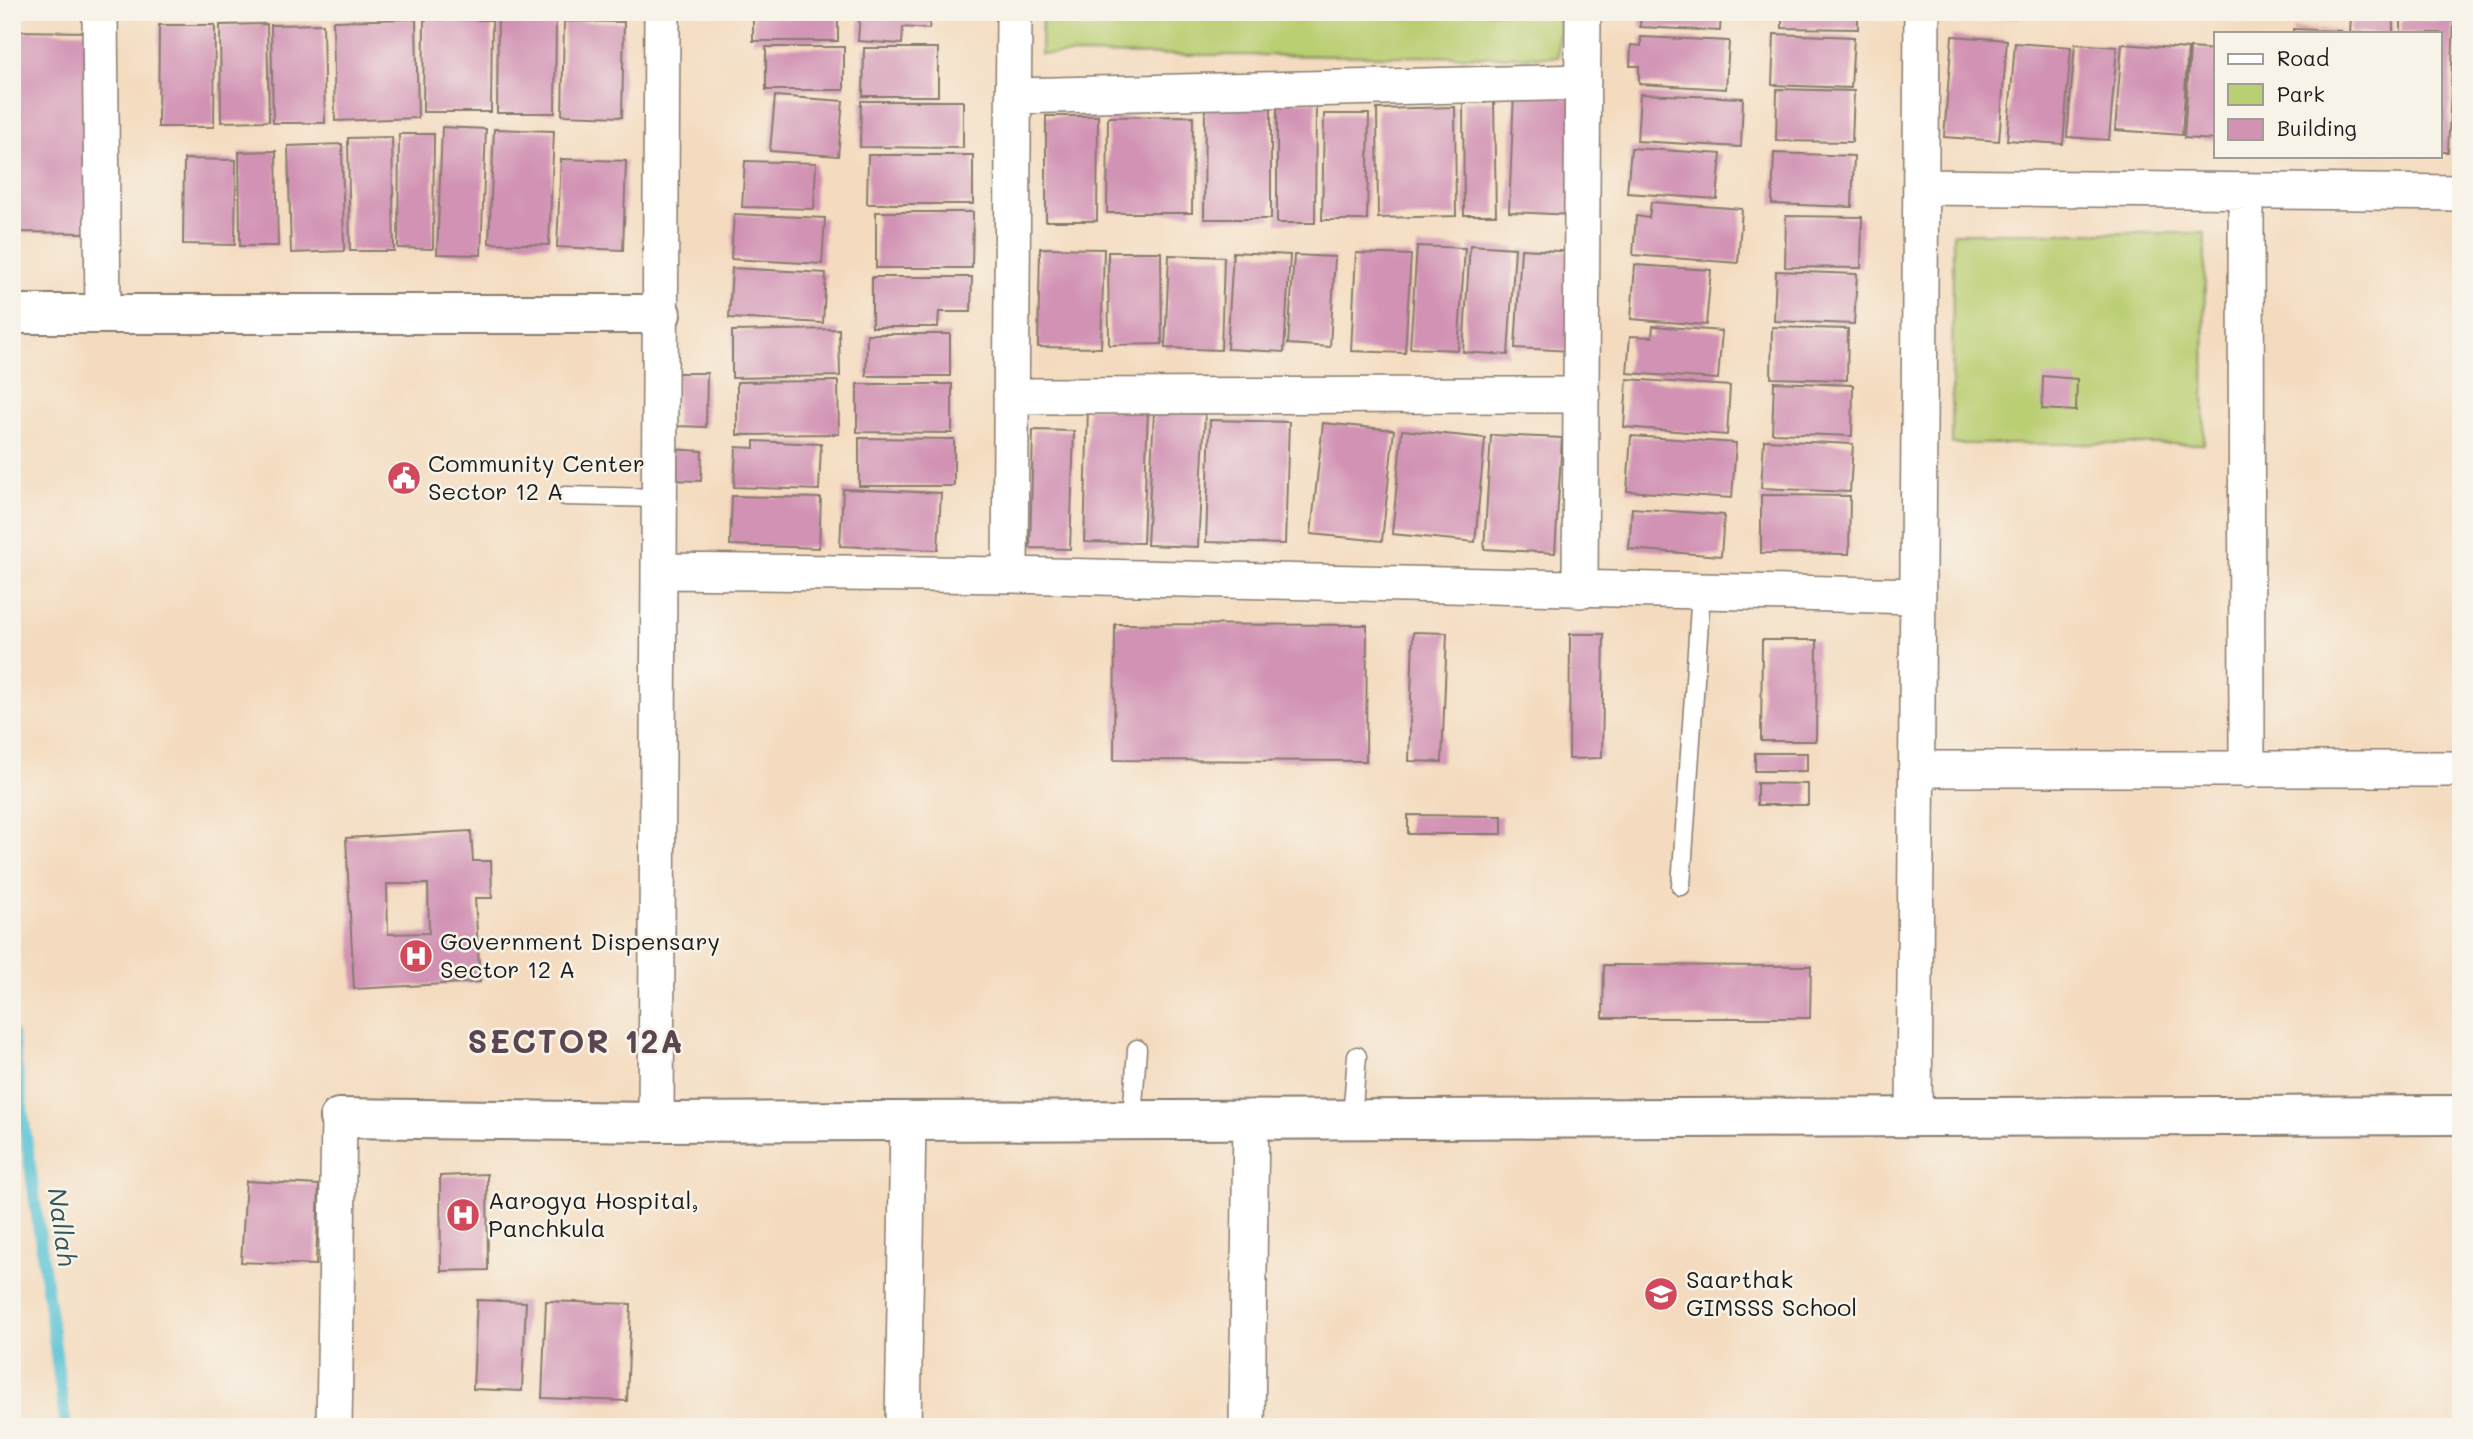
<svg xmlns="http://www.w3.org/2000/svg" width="2473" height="1439" viewBox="0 0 2473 1439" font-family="Mali,sans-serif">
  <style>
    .green { fill: #bace72; stroke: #6b7547; stroke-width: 2 }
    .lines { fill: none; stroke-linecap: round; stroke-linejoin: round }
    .stream { stroke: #5ac3d5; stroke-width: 12 }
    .building { fill: #d192b4; fill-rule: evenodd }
    .service-casing { stroke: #887c6e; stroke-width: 21 }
    .minor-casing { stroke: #887c6e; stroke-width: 38 }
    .tertiary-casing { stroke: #887c6e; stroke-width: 42 }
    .service { stroke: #fff; stroke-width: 18 }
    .minor { stroke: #fff; stroke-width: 35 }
    .tertiary { stroke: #fff; stroke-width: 38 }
    .labels { text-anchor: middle; stroke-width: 5; stroke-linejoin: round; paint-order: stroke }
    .poi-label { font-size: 24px; fill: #1c1c1c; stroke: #f7f3e8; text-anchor: start }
    .water-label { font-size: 26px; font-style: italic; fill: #32565d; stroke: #f7f3e8 }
    .district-label { font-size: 32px; font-weight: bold; letter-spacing: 2px; fill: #5b4551; stroke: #f7f3e8 }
  </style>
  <rect width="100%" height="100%" fill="#f7f3e8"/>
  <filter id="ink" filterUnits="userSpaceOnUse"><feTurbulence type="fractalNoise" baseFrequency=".0143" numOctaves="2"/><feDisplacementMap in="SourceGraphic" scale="14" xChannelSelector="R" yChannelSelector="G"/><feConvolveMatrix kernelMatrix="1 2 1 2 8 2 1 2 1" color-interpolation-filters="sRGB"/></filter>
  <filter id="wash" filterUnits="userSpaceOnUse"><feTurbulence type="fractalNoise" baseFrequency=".00686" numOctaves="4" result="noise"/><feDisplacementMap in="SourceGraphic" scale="28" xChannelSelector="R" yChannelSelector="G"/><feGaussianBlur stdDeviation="1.57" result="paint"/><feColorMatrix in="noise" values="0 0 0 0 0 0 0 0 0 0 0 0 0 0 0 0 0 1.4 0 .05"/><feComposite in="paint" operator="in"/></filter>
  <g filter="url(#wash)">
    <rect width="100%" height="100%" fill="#f4dbbf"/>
    <path class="green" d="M1042 12H1559L1558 57 1041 54Z
      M1953 233H2205L2204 444H1952Z"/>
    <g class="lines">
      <path class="stream" d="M12 1034 66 1427"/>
    </g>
    <g id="blocks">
      <path class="building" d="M753 12H838V41H753Z
        M860 12H931L929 29 903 27 902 44 858 41Z
        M1641 12H1721L1720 31 1640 27Z
        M1782 12H1858V29L1782 28Z
        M1957 12H2016L2015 18 1956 17Z
        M2351 17 2393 18V33H2350Z
        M498 18 556 19 555 113H497Z
        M416 19 418 118 335 121 333 21Z
        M2401 19 2454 21 2448 152H2440V33H2401Z
        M424 20H492L491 112H423Z
        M564 21 624 22 622 117 562 115Z
        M267 24 269 121 221 122 220 25Z
        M323 24 325 123H273L271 25Z
        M159 25H215L214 127H158Z
        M2293 29 2341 31V33H2293Z
        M12 31 91 32 88 233 12 232Z
        M1774 34 1854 37 1851 88 1772 85Z
        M1952 36 2007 40 1999 141 1944 137Z
        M1641 37 1729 41 1726 89 1639 84V66H1630L1631 45 1641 46Z
        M2015 43 2071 47 2063 144 2007 140Z
        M2075 44 2117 47 2109 140 2067 137Z
        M2122 44 2188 49 2182 135 2115 130Z
        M766 47H844V90H766Z
        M864 48H938V96H863Z
        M2190 48 2216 50V140L2184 138Z
        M1777 89 1854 91 1852 142 1776 141Z
        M1514 93 1578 96 1573 215 1509 212Z
        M1640 94 1743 98 1741 147 1637 141Z
        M775 96 843 101 838 156 770 151Z
        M861 101H963V148L860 147Z
        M1277 101H1316L1315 223H1277Z
        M1463 101H1494L1496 215H1464Z
        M1205 105H1271V219H1204Z
        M1455 107 1456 216 1378 218 1377 109Z
        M1324 114H1369L1367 220H1322Z
        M1046 116H1098L1097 221H1046Z
        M1193 116 1192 213H1107L1108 117Z
        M442 127 486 129 481 255 437 254Z
        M494 129 554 131 549 245 489 243Z
        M399 134H434L433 249 398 248Z
        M392 137 394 251H350L348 138Z
        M342 144 344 251 291 253 288 146Z
        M1631 148 1721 154 1717 199 1627 193Z
        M276 151 278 246H240L239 152Z
        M1774 153 1854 156 1852 207 1772 204Z
        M868 155H973V204H867Z
        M184 159 236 160 235 245 183 244Z
        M561 159 626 161 623 250 557 247Z
        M745 161 816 163 814 209 742 207Z
        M1651 202 1742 209 1738 263 1633 255 1636 216 1649 218Z
        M876 212H973L972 268H876Z
        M734 214 825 218 822 264 731 259Z
        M1786 216 1862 217 1861 268 1785 267Z
        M1470 245 1515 248 1508 355 1463 352Z
        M1417 246 1465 248 1458 350 1410 348Z
        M1040 248 1104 249 1101 348 1038 347Z
        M1521 249 1577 252 1572 351 1515 348Z
        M1108 252H1161L1162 344 1109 345Z
        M1233 252 1290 255 1284 352 1227 349Z
        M1356 253 1411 255 1405 353 1351 351Z
        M1169 255 1224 257 1221 350 1165 348Z
        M1294 255 1335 257 1330 347 1288 344Z
        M1635 265 1711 270 1706 325 1631 319Z
        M732 268 826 273 823 323 729 318Z
        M1776 271 1857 274 1854 324 1774 321Z
        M872 277H972L971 312H939L938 327H872Z
        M1653 326 1722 331 1718 379 1627 373 1630 336 1652 337Z
        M1772 327 1848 329 1847 380 1771 378Z
        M839 329 840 376 732 378V331Z
        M867 334H950V376H866Z
        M677 373H707L706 427 676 426Z
        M2043 376 2077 379 2076 411 2042 409Z
        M1627 379 1730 386 1727 435 1624 427Z
        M838 381 839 434 737 435V382Z
        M1774 382 1853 385 1852 436 1772 433Z
        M857 384H952V433L857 432Z
        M1088 408 1148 410 1143 543 1084 542Z
        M1154 412 1205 414 1198 547 1147 545Z
        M1210 420 1289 422 1285 544 1206 542Z
        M1323 423 1394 430 1382 541 1311 534Z
        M1033 430 1074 431 1070 549 1030 548Z
        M1402 430 1485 438 1475 542 1392 534Z
        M1491 435 1562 438 1555 553 1484 549Z
        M1631 436 1736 443 1732 498 1627 491Z
        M859 438 954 439V486H859Z
        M1764 440 1853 444 1850 492 1761 488Z
        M754 441 821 444 819 490 734 487 736 447 754 448Z
        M670 449 702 451 701 481 669 480Z
        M843 489 941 493 938 550 840 546Z
        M1761 495 1850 496 1849 554 1761 553Z
        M732 496 821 498 819 548 730 545Z
        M1632 508 1724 515 1721 556 1629 549Z
        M1115 624 1367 625 1366 761 1114 760Z
        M1413 632 1447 633 1442 762 1409 761Z
        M1570 634H1604L1602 758 1569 759Z
        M1762 640H1817L1816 741H1761Z
        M1755 753H1807V771H1755Z
        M1757 783 1808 784V805H1757Z
        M1408 815 1502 816V834H1408Z
        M471 831 473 861H491L492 898H475L480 982 354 989 346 838ZM387 884H428L429 933 388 934Z
        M1604 965 1811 966 1810 1018H1603Z
        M487 1174 488 1270 441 1271 440 1176Z
        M246 1181 319 1185 316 1265 241 1262Z
        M477 1300 526 1302 522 1391 473 1389Z
        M546 1301 631 1304 627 1401 542 1398Z"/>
    </g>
  </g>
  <g filter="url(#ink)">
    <use href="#blocks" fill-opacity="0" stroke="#887c6e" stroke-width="2"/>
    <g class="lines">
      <g class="service-casing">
        <path id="service" d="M565 496 660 498
          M1681 886 1701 592
          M1352 1118 1357 1056
          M1132 1119 1137 1049"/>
      </g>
      <g class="minor-casing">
        <path id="minor" d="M100 12 103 314
          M1014 96 1583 82
          M1921 187 2461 193
          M2246 192 2247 770
          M1011 396 1582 395
          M660 571 1010 575 1918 596
          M1010 575 1014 12
          M1580 590 1583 12
          M1917 769H2461
          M1914 1118 1922 12
          M656 1122 662 12
          M334 1427 339 1118
          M903 1427 908 1121
          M1247 1427 1251 1118"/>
      </g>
      <g class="tertiary-casing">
        <path id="tertiary" d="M12 314H661
          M339 1118 656 1122 2461 1115"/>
      </g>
      <use href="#service" class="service"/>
      <use href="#minor" class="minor"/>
      <use href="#tertiary" class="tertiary"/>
    </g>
  </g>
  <defs>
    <g id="civic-disc" transform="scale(1.75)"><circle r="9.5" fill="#d1495b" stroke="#f7f3e8"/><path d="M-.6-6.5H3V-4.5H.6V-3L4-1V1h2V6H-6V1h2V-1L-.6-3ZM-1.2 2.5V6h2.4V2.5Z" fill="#fff"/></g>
    <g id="hospital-disc" transform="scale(1.75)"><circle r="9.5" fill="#d1495b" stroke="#f7f3e8"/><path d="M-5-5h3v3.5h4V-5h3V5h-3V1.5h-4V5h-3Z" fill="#fff"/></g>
    <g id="school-disc" transform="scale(1.75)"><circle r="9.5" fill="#d1495b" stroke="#f7f3e8"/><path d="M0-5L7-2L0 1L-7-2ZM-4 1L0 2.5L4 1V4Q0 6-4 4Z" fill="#fff"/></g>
  </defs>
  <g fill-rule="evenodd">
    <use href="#civic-disc" x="404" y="478"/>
    <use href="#hospital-disc" x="416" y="956"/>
    <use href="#hospital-disc" x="463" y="1215"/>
    <use href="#school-disc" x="1661" y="1294"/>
  </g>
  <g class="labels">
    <g class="poi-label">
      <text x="428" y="472">Community Center<tspan x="428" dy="28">Sector 12 A</tspan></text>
      <text x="440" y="950">Government Dispensary<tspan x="440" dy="28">Sector 12 A</tspan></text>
      <text x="488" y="1209">Aarogya Hospital,<tspan x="488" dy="28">Panchkula</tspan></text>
      <text x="1686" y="1288">Saarthak<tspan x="1686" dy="28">GIMSSS School</tspan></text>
    </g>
    <g class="water-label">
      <text transform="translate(62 1227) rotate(82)" y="9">Nallah</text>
    </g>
    <g class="district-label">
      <text x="576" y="1053">SECTOR 12A</text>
    </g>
  </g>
  <rect width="2473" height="1439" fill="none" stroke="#f7f3e8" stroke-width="42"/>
  <rect x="2214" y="32" width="228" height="126" fill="#f7f3e8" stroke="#9f9d96" stroke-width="2"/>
  <rect x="2228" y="54" width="35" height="10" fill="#ffffff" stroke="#9f9d96" stroke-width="2"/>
  <text x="2277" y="66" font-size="21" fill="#1c1c1c">Road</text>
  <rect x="2228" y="84" width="35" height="21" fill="#bace72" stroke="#9f9d96" stroke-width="2"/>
  <text x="2277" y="102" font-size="21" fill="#1c1c1c">Park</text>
  <rect x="2228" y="119" width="35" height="21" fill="#d192b4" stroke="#9f9d96" stroke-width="2"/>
  <text x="2277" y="136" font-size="21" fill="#1c1c1c">Building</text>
</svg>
